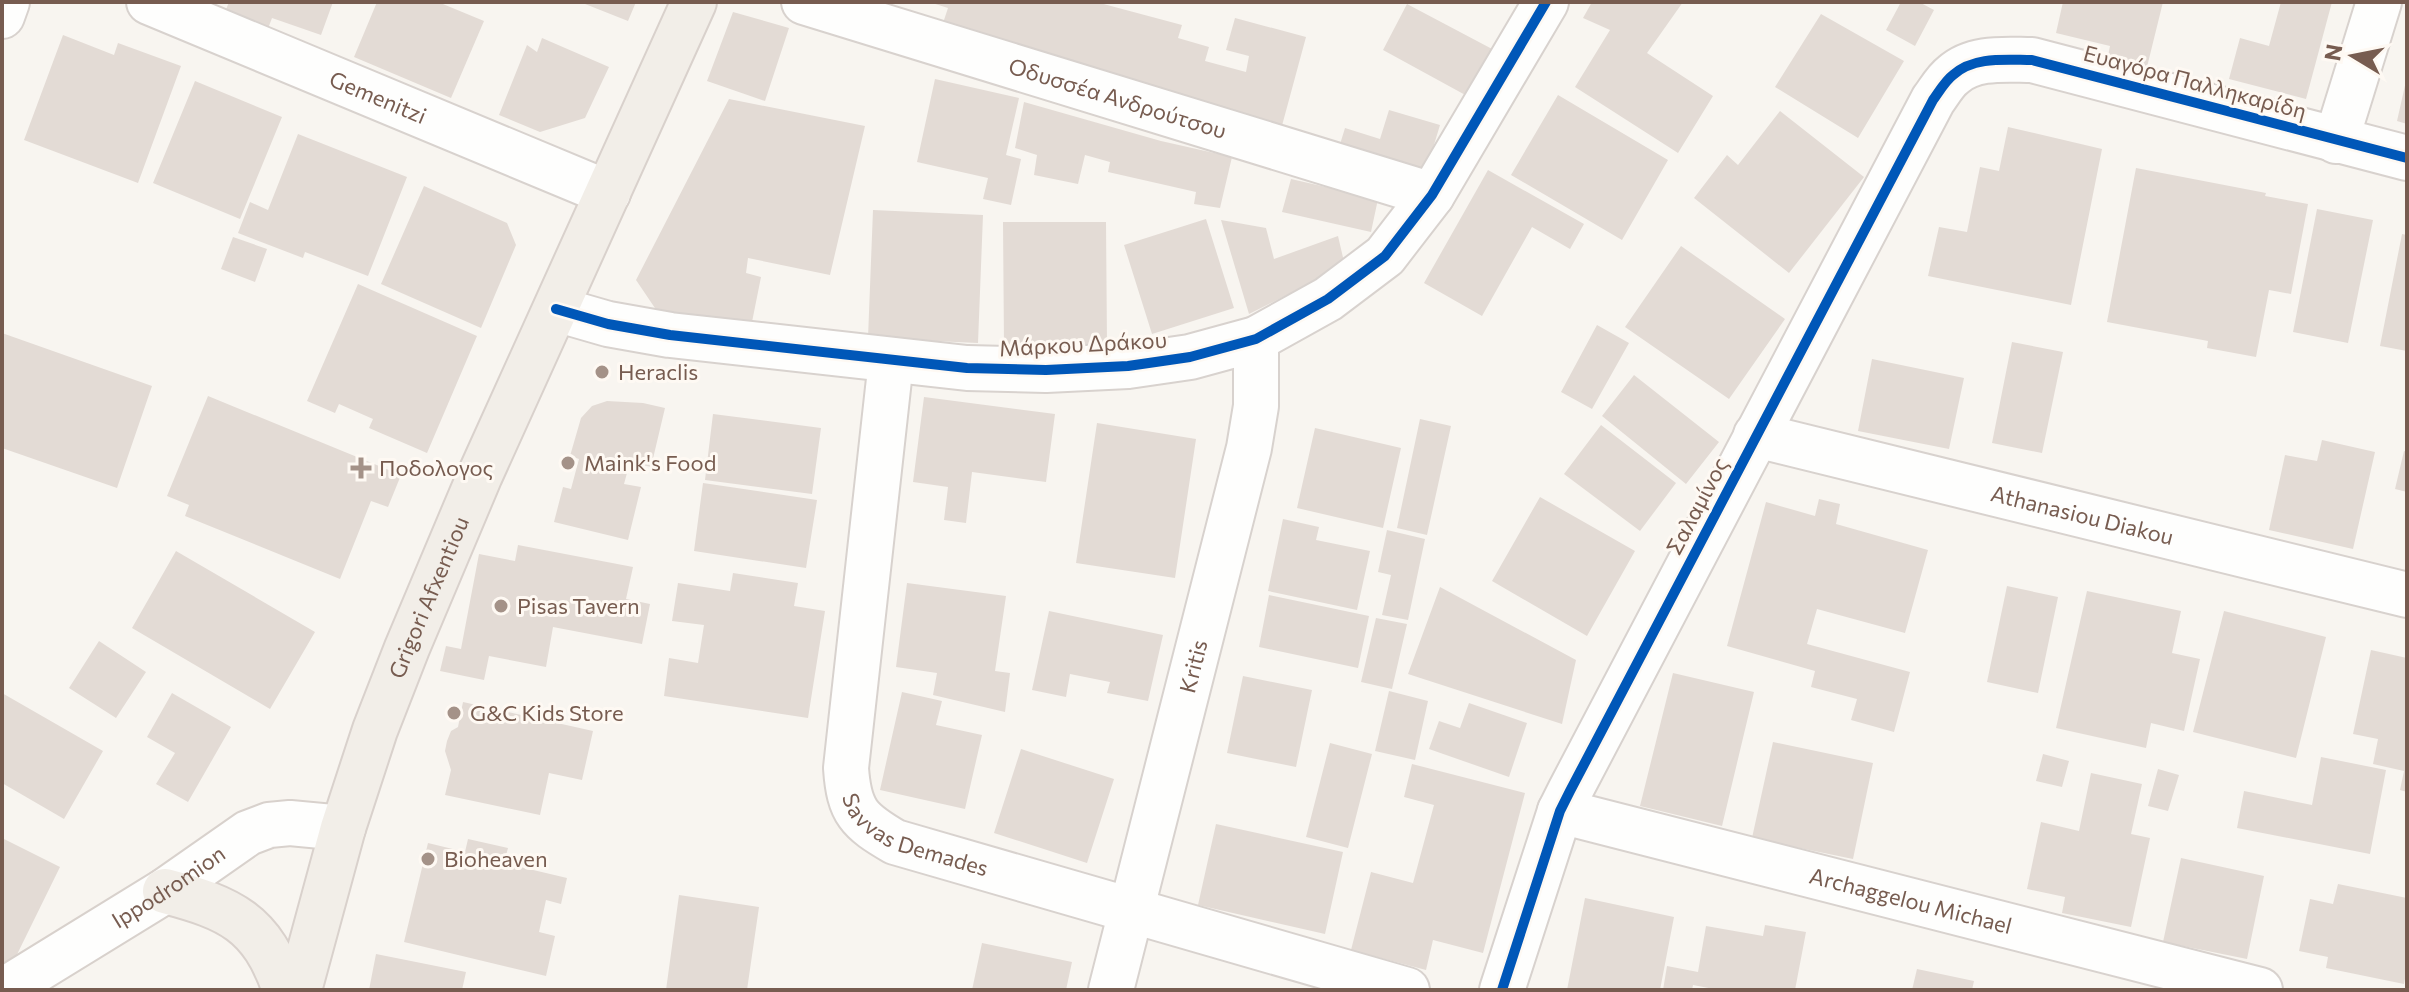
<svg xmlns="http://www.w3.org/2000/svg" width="2409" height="992" viewBox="0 0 2409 992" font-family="Commissioner,sans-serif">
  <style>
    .building { fill: #e3dbd5 }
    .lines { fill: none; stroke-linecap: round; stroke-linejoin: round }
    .street-casing { stroke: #d8d2ce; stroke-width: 48 }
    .secondary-casing { stroke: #d8d1cc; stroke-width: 48 }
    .primary-casing { stroke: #d9d1cc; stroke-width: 48 }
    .street { stroke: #fefefd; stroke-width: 44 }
    .secondary { stroke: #fefefd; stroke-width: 44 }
    .primary { stroke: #f2eee8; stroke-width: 44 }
    .cycleway-casing { stroke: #fef9f3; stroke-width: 15 }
    .cycleway { stroke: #0057b8; stroke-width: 10 }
    .poi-dot { fill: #a49288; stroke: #fef9f3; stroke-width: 3 }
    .labels { text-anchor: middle; stroke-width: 6; stroke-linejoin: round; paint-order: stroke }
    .street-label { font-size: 22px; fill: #775c50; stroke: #fef9f3 }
    .poi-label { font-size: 22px; fill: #775c50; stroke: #fef9f3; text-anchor: start }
  </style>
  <rect width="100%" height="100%" fill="#f8f5f0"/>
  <path class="building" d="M229 2H333L321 35 272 18 266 34 223 17Z
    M377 2H438L484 21 451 98 354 57Z
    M580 2H636L628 21Z
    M929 2H1096L1182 25 1178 38 1209 47 1205 61 1246 72 1249 56 1226 50 1235 18 1306 37 1280 133 940 32 948 8Z
    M1592 2H1683L1647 53 1713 96 1678 153 1575 87 1610 30 1583 18Z
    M1901 2H1919L1934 10 1915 46 1886 30Z
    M2063 2H2163L2146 71 2107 61 2110 46 2056 33Z
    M2281 2H2332L2306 99 2229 79 2240 38 2269 46Z
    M1407 4 1494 50 1469 97 1383 50Z
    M733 12 789 28 765 101 707 81Z
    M1821 14 1904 61 1858 138 1775 87Z
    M63 35 114 55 118 43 181 66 138 183 24 140Z
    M542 38 609 67 585 118 540 132 499 115 527 45 537 52Z
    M935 79 1019 98 1006 155 1021 159 1011 205 983 199 988 178 917 162Z
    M195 81 282 117 240 219 153 183Z
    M2406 81H2407V124L2397 121Z
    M1558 95 1668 160 1622 240 1511 175Z
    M729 99 865 126 830 275 748 258 746 273 761 277 750 332 659 314 636 280Z
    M1024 102 1161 141 1232 157 1220 208 1194 204 1196 192 1108 172 1110 162 1085 155 1078 184 1034 175 1037 155 1015 148Z
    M1389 110 1440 125 1423 181 1337 154 1345 128 1380 139Z
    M1780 111 1864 177 1789 273 1694 198 1727 155 1738 165Z
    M2008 127 2102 149 2071 305 1928 276 1939 227 1967 232 1980 167 1999 171Z
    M298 134 407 177 368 276 305 252 303 258 238 233 250 202 268 210Z
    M2136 168 2266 193 2265 196 2308 204 2291 294 2269 290 2256 357 2207 348 2208 341 2107 322Z
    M1488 170 1584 224 1570 249 1532 227 1482 316 1424 283Z
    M1291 179 1378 199 1371 232 1282 212Z
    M424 186 507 223 516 245 481 328 381 284Z
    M2317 209 2373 220 2348 343 2293 332Z
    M873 210 983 215 978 343 868 338Z
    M1206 219 1234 308 1152 334 1124 245Z
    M1221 220 1266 228 1274 259 1338 236 1345 266 1249 314Z
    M1003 222H1106L1107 344 1004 345Z
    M2402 234 2407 235V351L2380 346Z
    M233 237 267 249 255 282 221 269Z
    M1681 246 1785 319 1729 399 1625 327Z
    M358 284 477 336 427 453 369 428 373 419 339 404 335 413 307 401Z
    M1597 325 1629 343 1592 409 1561 392Z
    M2 333 152 386 117 488 2 448Z
    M2012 342 2063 352 2042 453 1992 443Z
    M1872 359 1964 378 1949 449 1858 431Z
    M1634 375 1719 442 1686 484 1602 416Z
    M208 396 401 475 388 507 371 501 340 579 185 516 189 505 167 496Z
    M924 397 1055 414 1046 482 972 472 966 523 944 520 948 487 913 482Z
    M607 401 643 403 665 408 651 467 630 462 624 484 641 487 628 540 554 522 563 487 571 489 579 459 570 456 581 418 592 406Z
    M713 414 821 428 812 494 705 480Z
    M1420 419 1451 426 1427 535 1397 528Z
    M1097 423 1196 439 1175 578 1076 563Z
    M1601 425 1676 483 1640 531 1564 474Z
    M1315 428 1401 448 1383 528 1297 508Z
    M2322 440 2375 452 2353 549 2269 530 2285 455 2317 461Z
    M2404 451 2407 452V492L2395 489Z
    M703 483 817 500 806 568 694 551Z
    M1540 497 1635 551 1587 636 1492 581Z
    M1819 499 1840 504 1836 524 1928 550 1905 633 1817 609 1807 644 1910 672 1894 732 1851 720 1857 699 1811 687 1815 671 1727 646 1766 502 1815 516Z
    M1283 519 1319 527 1316 540 1370 551 1357 610 1268 591Z
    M1387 530 1425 539 1408 620 1382 615 1391 575 1378 572Z
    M518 545 633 567 626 599 650 604 642 644 553 627 546 667 489 656 484 680 440 671 446 646 461 649 479 554 515 561Z
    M176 551 315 632 270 709 132 628Z
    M733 573 798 583 794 606 825 611 808 718 664 696 669 658 698 663 704 625 672 621 678 583 730 591Z
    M907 583 1006 596 995 671 1010 673 1005 712 933 695 937 673 896 667Z
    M2007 586 2058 597 2038 693 1987 682Z
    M1440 587 1576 660 1562 724 1408 674Z
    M2087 591 2181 611 2172 653 2200 659 2184 731 2151 723 2146 748 2056 728Z
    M1269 595 1369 616 1358 668 1259 647Z
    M1049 611 1163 635 1148 701 1107 693 1110 682 1070 674 1066 697 1032 690Z
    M2224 611 2326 637 2296 758 2193 732Z
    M1376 618 1407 624 1392 689 1361 682Z
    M99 641 146 672 116 718 69 688Z
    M2371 650 2407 658V792L2400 790 2404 771 2373 764 2378 739 2353 734Z
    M1673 673 1754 692 1722 826 1640 806Z
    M1243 676 1312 690 1296 767 1227 753Z
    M1389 691 1428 701 1415 760 1375 751Z
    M902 692 942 701 936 725 982 735 965 809 880 790Z
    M2 693 103 751 64 819 2 783Z
    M172 693 231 727 188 802 156 784 175 753 147 737Z
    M463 702 593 731 582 780 549 773 540 815 445 795 451 770 445 751 447 741 451 731 458 727Z
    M1469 703 1527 723 1509 777 1429 749 1439 721 1460 728Z
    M1773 742 1873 763 1853 859 1752 838Z
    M1330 743 1372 754 1348 848 1306 837Z
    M1021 749 1114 779 1087 863 994 833Z
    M2043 754 2069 761 2062 787 2036 781Z
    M2321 757 2386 770 2370 854 2237 828 2244 791 2312 805Z
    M1412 764 1525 793 1483 953 1433 940 1426 970 1351 950 1371 872 1413 883 1434 805 1404 797Z
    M2158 769 2179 775 2168 811 2148 806Z
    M2091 773 2142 784 2131 834 2150 838 2131 927 2062 913 2065 897 2027 889 2041 822 2079 831Z
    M1216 824 1343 852 1325 934 1198 905Z
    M2 838 60 867 2 985Z
    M468 839 508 848 504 863 567 878 561 904 546 900 539 932 555 936 546 976 404 942 428 843 465 852Z
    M2181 858 2264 876 2247 959 2163 942Z
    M2338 884 2407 898V968L2404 984 2326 968 2328 957 2299 951 2310 899 2333 904Z
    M679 895 759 907 747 990H666Z
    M1585 898 1674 917 1660 990H1567Z
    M1765 925 1806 932 1795 990H1719L1693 985 1692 990H1663L1667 966 1698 972 1706 926 1763 936Z
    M982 943 1072 962 1066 990H972Z
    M376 954 466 972 462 990H369Z
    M1917 969 1974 981 1972 990H1912Z"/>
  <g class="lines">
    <g class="street-casing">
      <g id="street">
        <path id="s1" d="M149 2 608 193"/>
        <path id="s2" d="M804 2 1432 195"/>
        <path d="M2 16 7 2"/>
        <path d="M2336 141 2379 2"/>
        <path d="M556 309 608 324 670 335 967 368 1046 370 1128 366 1190 357 1256 339 1328 299 1385 256 1432 195 1546 2"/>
        <path id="s3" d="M891 361 846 768C849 812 859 821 895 842L1407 990"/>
        <path id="s4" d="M1756 435 2407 595"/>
        <path id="s5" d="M1560 811 2260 990"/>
        <path id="s6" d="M1111 990 1249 448 1256 406V339"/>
        <path d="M1502 990 1560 811 1570 791 1933 100C1939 92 1945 81 1953 75 1974 56 2006 60 2032 60L2407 158"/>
      </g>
    </g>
    <g class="secondary-casing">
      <g id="secondary">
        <path id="s7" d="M4 990 165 891 248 833 269 825 290 823 343 828"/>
      </g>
    </g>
    <g class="primary-casing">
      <g id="primary">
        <path d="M165 891C230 908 262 922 285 990"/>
        <path id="s8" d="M299 990 343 828 375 730 407 648 480 475 694 2"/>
      </g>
    </g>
    <use href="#street" class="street"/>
    <use href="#secondary" class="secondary"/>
    <use href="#primary" class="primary"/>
    <g class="cycleway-casing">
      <path id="cycleway" d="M556 309 608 324 670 335 967 368 1046 370 1128 366 1190 357 1256 339 1328 299 1385 256 1432 195 1546 2
        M1502 990 1560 811 1570 791 1933 100C1939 92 1945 81 1953 75 1974 56 2006 60 2032 60L2407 158"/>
    </g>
    <use href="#cycleway" class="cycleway"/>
  </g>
  <g class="poi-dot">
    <circle cx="602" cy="372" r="8"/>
    <circle cx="568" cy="463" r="8"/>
    <path d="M357 456h8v8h8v8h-8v8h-8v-8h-8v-8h8z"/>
    <circle cx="501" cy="606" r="8"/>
    <circle cx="454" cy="713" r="8"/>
    <circle cx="428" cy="859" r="8"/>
  </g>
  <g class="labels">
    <g class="street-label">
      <text transform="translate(2195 82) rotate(15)" y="8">Ευαγόρα Παλληκαρίδη</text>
      <text dy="8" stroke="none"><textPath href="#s1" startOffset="248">Gemenitzi</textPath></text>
      <text dy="8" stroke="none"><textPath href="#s2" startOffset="328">Οδυσσέα Ανδρούτσου</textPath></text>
      <text transform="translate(1083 344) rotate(-3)" y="8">Μάρκου Δράκου</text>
      <text transform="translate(1697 506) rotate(-62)" y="8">Σαλαμίνος</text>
      <text dy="8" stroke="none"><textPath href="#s4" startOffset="336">Athanasiou Diakou</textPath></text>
      <text dy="8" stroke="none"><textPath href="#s8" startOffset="414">Grigori Afxentiou</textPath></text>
      <text dy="8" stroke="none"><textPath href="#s6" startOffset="334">Kritis</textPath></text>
      <text dy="8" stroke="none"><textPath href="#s3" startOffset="518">Savvas Demades</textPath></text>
      <text dy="8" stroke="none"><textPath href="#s7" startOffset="194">Ippodromion</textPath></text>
      <text dy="8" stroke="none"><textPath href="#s5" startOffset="362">Archaggelou Michael</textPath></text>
    </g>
    <g class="poi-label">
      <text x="618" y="380">Heraclis</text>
      <text x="584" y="471">Maink's Food</text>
      <text x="379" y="476">Ποδολογος</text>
      <text x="517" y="614">Pisas Tavern</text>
      <text x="470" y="721">G&amp;C Kids Store</text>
      <text x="444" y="867">Bioheaven</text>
    </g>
  </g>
  <rect width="2409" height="992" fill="none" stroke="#775c50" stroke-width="8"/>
  <g transform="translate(2353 56) rotate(280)" stroke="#fef9f3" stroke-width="6" paint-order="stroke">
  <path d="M0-6L14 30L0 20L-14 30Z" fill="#775c50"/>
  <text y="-12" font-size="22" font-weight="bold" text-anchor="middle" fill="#775c50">N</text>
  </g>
</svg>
